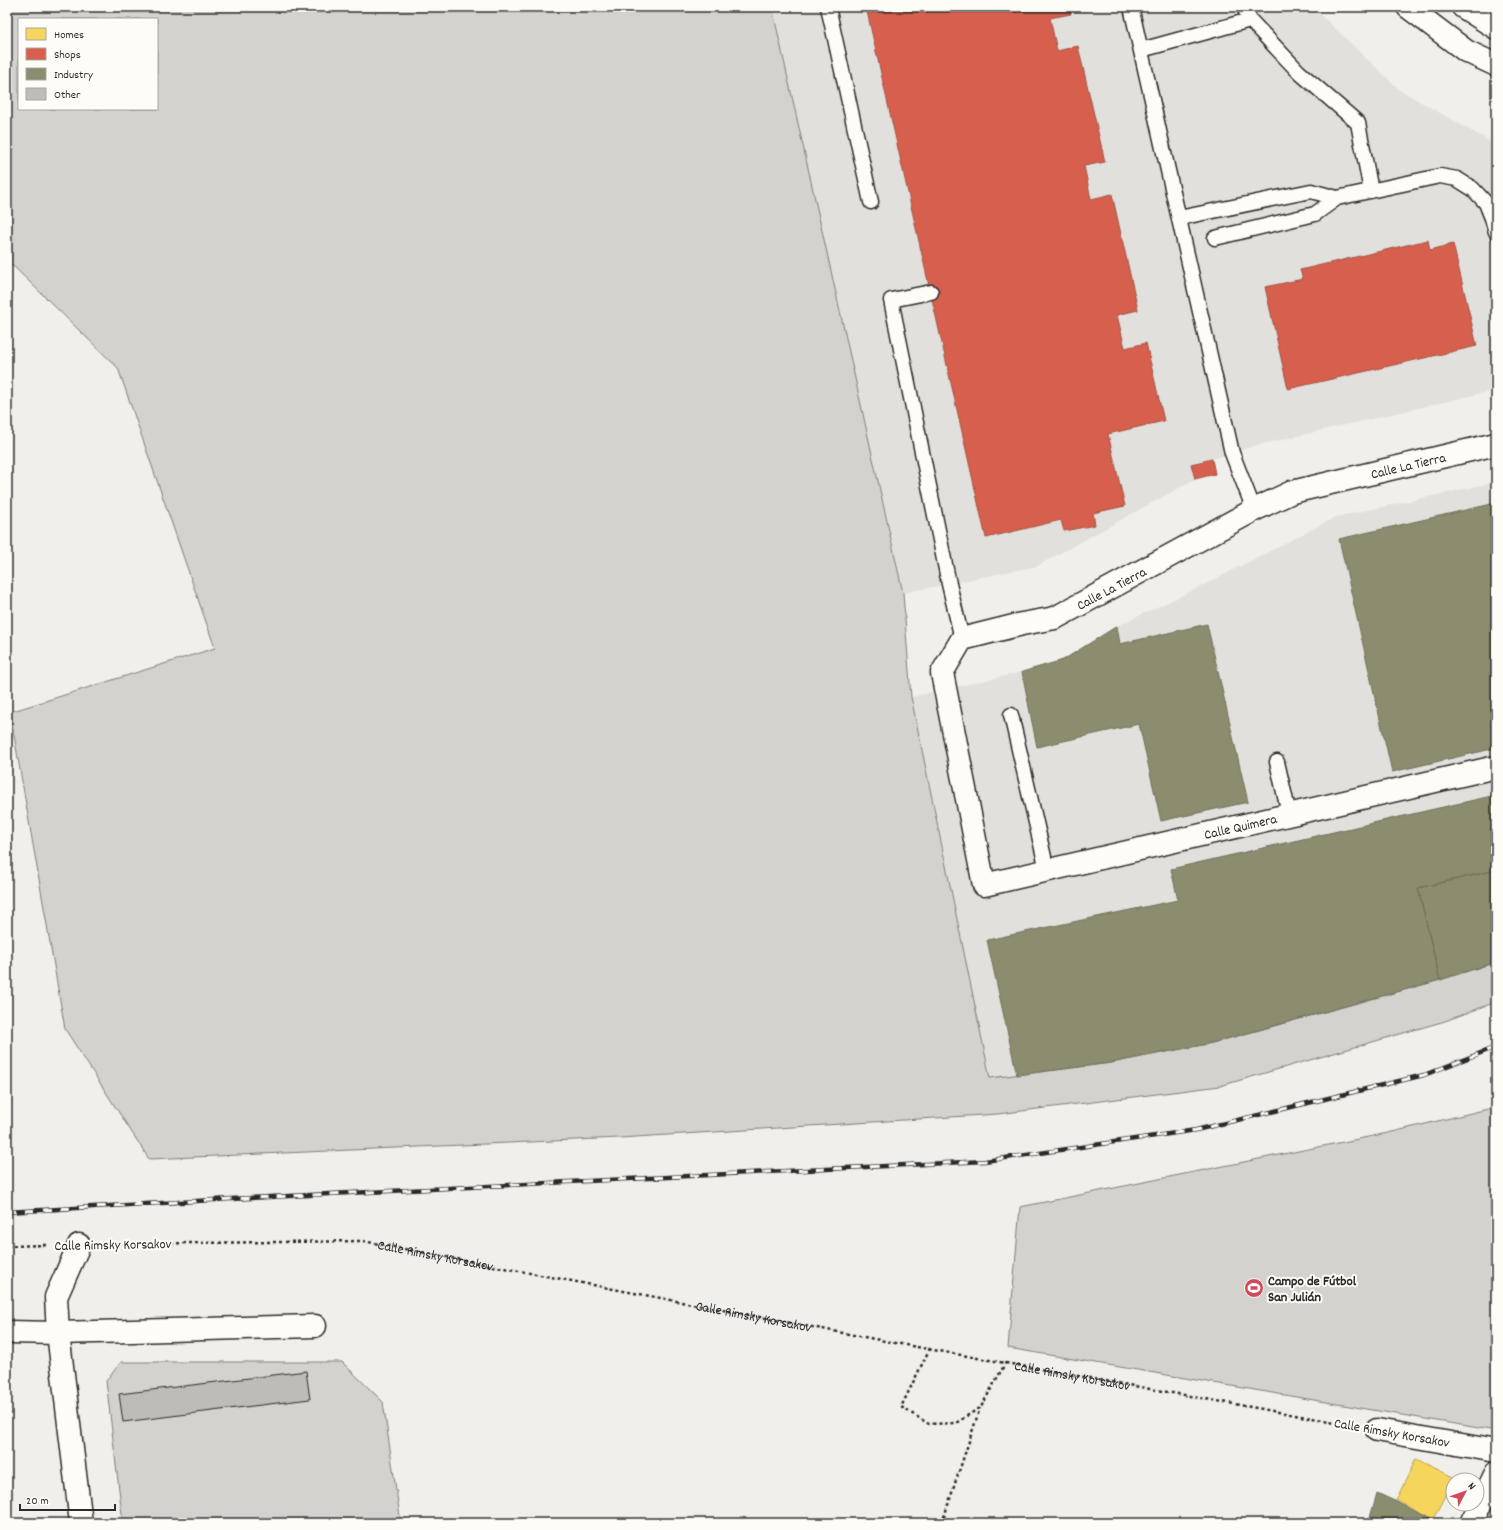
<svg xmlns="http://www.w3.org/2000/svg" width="1503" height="1530" viewBox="0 0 1503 1530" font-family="Dekko,sans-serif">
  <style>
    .built { fill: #e1e0dc }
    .green { fill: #d3d2cf; stroke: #7f7e7d; fill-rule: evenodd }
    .homes { fill: #f6d55c; stroke: #b9a24d }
    .shops { fill: #d6604d; stroke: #a35043 }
    .industry { fill: #8c8c6e; stroke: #6f6f5a }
    .building { fill: #bdbcb8; stroke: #2b2b2b }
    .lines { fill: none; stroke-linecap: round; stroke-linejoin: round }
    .service-casing { stroke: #2b2b2b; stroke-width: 17 }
    .minor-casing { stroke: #2b2b2b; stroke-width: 25 }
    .motorway-casing { stroke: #2b2b2b; stroke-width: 25 }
    .path { stroke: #2b2b2b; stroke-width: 2.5; stroke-dasharray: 3 3; stroke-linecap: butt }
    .service { stroke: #fdfcf7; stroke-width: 14 }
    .minor { stroke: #fdfcf7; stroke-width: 22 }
    .motorway { stroke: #fdfcf7; stroke-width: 22 }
    .rail-casing { stroke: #2b2b2b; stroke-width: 4.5 }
    .rail { stroke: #fdfcf7; stroke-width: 3; stroke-dasharray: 9; stroke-linecap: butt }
    .labels { text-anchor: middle; stroke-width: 4; stroke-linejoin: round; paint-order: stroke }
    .street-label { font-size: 14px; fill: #2b2b2b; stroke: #fdfcf7 }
    .poi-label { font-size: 14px; font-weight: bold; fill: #2b2b2b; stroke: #fdfcf7; text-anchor: start }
  </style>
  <rect width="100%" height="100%" fill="#f0efeb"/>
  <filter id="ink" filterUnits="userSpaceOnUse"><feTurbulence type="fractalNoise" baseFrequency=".025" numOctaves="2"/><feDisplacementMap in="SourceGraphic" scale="8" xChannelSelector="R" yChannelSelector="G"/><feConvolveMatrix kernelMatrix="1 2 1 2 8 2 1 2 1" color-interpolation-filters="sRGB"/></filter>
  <g filter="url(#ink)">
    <path class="built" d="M772 7H1316L1322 16 1400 90 1496 145V390L1254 446 1212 459 1215 474 1195 479 1037 566 903 593Z
      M1496 482V962L1440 980 1212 1043 1111 1063 990 1078 911 697 1022 672 1063 660 1117 626 1198 588 1336 517Z"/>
    <path class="green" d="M7 7H772L903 593 911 697 990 1078 1111 1063 1212 1043 1440 980 1496 962V1002L1445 1021 1220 1086 998 1114 620 1138 149 1159 65 1029 10 712 215 648 118 368 7 260ZM19 19H157V109H19Z
      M1496 1107V1431L1008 1348 1020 1207 1388 1133Z
      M121 1362H342L383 1402 401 1523H123L106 1381Z"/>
    <path class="homes" d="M1416 1459 1455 1478 1434 1519 1396 1500Z"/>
    <path class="shops" d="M866 7H1069L1071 14 1050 18 1057 51 1078 46 1105 162 1084 166 1091 199 1112 194 1138 310 1117 315 1125 348 1146 343 1164 421 1108 434 1125 506 1093 513 1095 525 1064 531 1061 520 986 538Z
      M1428 240 1430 250 1453 244 1477 346 1288 389 1265 287 1303 279 1300 270Z
      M1212 459 1215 474 1195 479 1191 464Z"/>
    <path class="industry" d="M1496 503V748L1392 772 1339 539Z
      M1207 624 1248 802 1161 821 1139 724 1037 747 1022 672 1063 660 1117 626 1120 644Z
      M1496 795V870L1418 888 1440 980 1212 1043 1111 1063 1017 1075 987 940 1178 900 1171 869Z
      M1496 870V962L1440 980 1418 888Z
      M1377 1493 1434 1519 1439 1521 1438 1523H1373L1369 1521Z"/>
    <path class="building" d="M306 1371 310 1399 123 1422 119 1394Z"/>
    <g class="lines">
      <g class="service-casing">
        <path id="service" d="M828 7 871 202
          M1131 7 1232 453 1254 510
          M1244 7 1250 20 1299 72 1358 123 1371 191
          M1141 50 1250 20
          M1179 218 1311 191 1337 198 1440 176 1457 179 1473 189 1486 203 1492 218 1496 232
          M1215 238 1315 214 1337 198
          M931 292 891 300 949 584 962 639
          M1011 715 1047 870
          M1277 762 1289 814"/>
      </g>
      <g class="minor-casing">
        <g id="minor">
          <path id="s2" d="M1496 444 1292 492 1254 510 1055 618 1022 624 962 639 942 673 984 885 1496 767"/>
          <path d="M79 1245 56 1297 58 1333 81 1523"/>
          <path d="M7 1332 58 1333 315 1326"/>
          <path d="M1377 1430 1496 1451"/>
          <path d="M1471 1523 1496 1473"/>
        </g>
      </g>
      <g class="motorway-casing">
        <path id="motorway" d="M1408 7 1466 51 1496 65
          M1463 7 1496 28"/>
      </g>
      <g class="path">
        <path id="s1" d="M105 1244 363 1241 911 1346 1351 1425"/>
        <path d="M7 1246 48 1245"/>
        <path d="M930 1348 901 1407 929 1424 956 1423 981 1407 1006 1362"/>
        <path d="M942 1523 980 1408"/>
      </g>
      <use href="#service" class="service"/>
      <use href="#minor" class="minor"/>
      <use href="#motorway" class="motorway"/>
      <g class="rail-casing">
        <path id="rail" d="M7 1212 231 1199 985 1161 1196 1130 1424 1075 1496 1047"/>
      </g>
      <use href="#rail" class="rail"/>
    </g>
  </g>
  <defs>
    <g id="stadium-disc" transform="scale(1)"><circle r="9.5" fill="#d1495b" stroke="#fdfcf7"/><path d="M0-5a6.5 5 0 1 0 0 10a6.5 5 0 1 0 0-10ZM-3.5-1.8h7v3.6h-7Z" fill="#fff"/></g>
  </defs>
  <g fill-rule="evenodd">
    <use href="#stadium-disc" x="1254" y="1288"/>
  </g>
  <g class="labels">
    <g class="street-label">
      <text transform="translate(1408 465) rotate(-13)" y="5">Calle La Tierra</text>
      <text transform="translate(1111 588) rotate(-28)" y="5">Calle La Tierra</text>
      <text dy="5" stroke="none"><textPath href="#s2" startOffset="1092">Calle Quimera</textPath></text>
      <text transform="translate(113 1244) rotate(-1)" y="5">Calle Rimsky Korsakov</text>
      <text dy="5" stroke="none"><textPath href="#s1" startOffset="332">Calle Rimsky Korsakov</textPath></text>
      <text dy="5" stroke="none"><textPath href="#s1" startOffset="656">Calle Rimsky Korsakov</textPath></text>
      <text dy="5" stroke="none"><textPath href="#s1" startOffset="980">Calle Rimsky Korsakov</textPath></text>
      <text transform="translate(1392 1432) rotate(10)" y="5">Calle Rimsky Korsakov</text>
    </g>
    <g class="poi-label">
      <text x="1268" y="1285">Campo de Fútbol<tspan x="1268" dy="16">San Julián</tspan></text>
    </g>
  </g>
  <rect width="1503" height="1530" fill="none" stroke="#fdfcf7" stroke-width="24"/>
  <rect x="12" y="12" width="1479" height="1506" fill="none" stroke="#2b2b2b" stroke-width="1.5" filter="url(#ink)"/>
  <rect x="18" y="18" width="140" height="92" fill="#fdfcf7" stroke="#a9a8a5"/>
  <rect x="26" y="28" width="20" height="12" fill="#f6d55c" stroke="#a9a8a5"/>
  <text x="54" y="38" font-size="12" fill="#2b2b2b">Homes</text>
  <rect x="26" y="48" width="20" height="12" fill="#d6604d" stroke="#a9a8a5"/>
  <text x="54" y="58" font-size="12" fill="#2b2b2b">Shops</text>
  <rect x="26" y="68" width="20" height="12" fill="#8c8c6e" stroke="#a9a8a5"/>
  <text x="54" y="78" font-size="12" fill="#2b2b2b">Industry</text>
  <rect x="26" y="88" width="20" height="12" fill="#bdbcb8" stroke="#a9a8a5"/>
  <text x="54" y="98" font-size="12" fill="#2b2b2b">Other</text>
  <g transform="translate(1465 1492) rotate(49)"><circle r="19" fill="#fdfcf7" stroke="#a9a8a5"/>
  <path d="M0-3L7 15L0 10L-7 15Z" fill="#d1495b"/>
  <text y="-6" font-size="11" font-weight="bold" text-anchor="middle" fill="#2b2b2b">N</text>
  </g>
  <path d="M20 1504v6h95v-6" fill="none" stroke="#2b2b2b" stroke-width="2"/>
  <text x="26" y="1504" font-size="12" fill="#2b2b2b" stroke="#fdfcf7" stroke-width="3" paint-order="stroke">20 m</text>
</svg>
